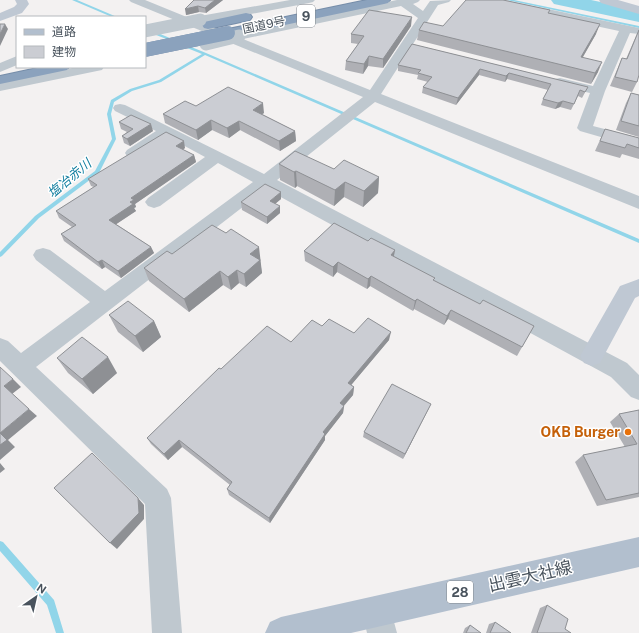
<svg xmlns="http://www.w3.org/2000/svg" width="639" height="633" viewBox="0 0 639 633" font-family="'Public Sans','Noto Sans JP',sans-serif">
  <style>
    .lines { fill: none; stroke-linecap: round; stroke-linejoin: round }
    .stream { fill: #91d5e9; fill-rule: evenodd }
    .river { fill: #91d5e9; fill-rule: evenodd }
    .highway-casing { stroke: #768da9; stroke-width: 2 }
    .street { fill: #bfc8cf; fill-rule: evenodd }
    .secondary { fill: #bfc8d3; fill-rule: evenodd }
    .primary { fill: #b2bfce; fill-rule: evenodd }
    .highway { fill: #8ba2bd; fill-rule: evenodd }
    .highway-bridge-casing { stroke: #768da9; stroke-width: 14; stroke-linecap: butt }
    .street-bridge { stroke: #bfc8cf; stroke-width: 13 }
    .highway-bridge { stroke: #8ba2bd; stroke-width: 14 }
    .wall { fill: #afb0b5 }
    .shaded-wall { fill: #8e9094 }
    .building { fill: #cbcdd3; stroke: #8e9094 }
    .food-dot { fill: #e8710a; stroke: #fff; stroke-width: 1.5 }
    .labels { text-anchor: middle; stroke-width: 3; stroke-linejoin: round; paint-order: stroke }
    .far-street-label { font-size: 12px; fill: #49535d; stroke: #fff }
    .shield { fill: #fff; stroke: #80878e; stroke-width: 1 }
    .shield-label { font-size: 13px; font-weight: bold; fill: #49535d }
    .far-water-label { font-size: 13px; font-style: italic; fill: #137fa0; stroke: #fff }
    .food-label { font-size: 14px; font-weight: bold; fill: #c56008; stroke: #fff; text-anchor: end }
    .near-street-label { font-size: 17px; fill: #49535d; stroke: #fff }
  </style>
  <rect width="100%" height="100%" fill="#f3f1f1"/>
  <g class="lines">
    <path class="stream" d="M72 0H77L117 17H112Z
      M507 0H514L639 26V28Z
      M151 31H153L177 41 174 42 151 33Z
      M182 44H184L206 53 639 239V243L205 55 161 82 132 91 114 102 111 114 116 139 99 173 39 218 2 256 0 257V252L35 216 95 171 112 139 107 114 111 100 130 89 159 80 202 54 182 46Z
      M0 541 3 542 54 600 64 633H56L47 605 0 551Z"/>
    <path class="river" d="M551 0H591L639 10V22L554 4Z"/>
    <g class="highway-casing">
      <path id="highway" d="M367 0H390L388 3 384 4 228 37 223 36 222 33 223 30 228 29Z
        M246 13 250 14 252 17 250 20 208 29 204 28 202 25 204 22Z
        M42 67H69L67 70 0 84V76Z"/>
    </g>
    <path class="street" d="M129 0H145L194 20 200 16 290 0H315L313 2 309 3 203 23 233 35 239 32 397 0H420L418 2 413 4 423 11 430 1 451 0 449 2 438 5 381 94 639 196V209L375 102 277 180 627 363 639 375V400L631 397 611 377 266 189 36 367 167 489 171 498 182 633H152L145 504 0 361V338L8 341 21 353 90 302 36 260 33 255 36 250 43 248 50 250 105 291 253 182 218 163 160 206 154 208 148 206 145 202 148 198 205 157 168 137C156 145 141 160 127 156L125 153 127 150 156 131 115 111 113 108 115 105 120 104 125 105 264 174 363 97 131 2ZM401 6 418 18 370 90 243 39Z
      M482 0H505L639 28V34L630 33 605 91 593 126 639 138V148L580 131 577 128 590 93 555 85 553 82 555 79 560 78 593 86 619 31 488 3 484 2Z
      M17 56V65L0 72V63Z
      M77 67H104L102 70 97 71 0 91V83Z
      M377 596 388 600 397 633H367L362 611 366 600Z"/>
    <path class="secondary" d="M15 0H27L29 4 22 13 0 21V13L14 7 17 4Z
      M599 0H618L639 6V14L601 3Z
      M639 279V296L635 298 600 363 592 366 584 363 580 356 620 286Z"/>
    <path class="primary" d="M639 537V567L351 633H265L270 622 281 617Z"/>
    <use href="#highway" class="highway"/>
    <g class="highway-bridge-casing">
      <path id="highway-bridge" d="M145 50 228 33"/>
    </g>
    <path class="street-bridge" d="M145 31 200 20
      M206 44 239 36"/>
    <use href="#highway-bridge" class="highway-bridge"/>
  </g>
  <path class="wall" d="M194 0H223L206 13 199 12 186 15Z
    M549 13 596 34 583 57 598 72 591 84 417 40 419 30Z
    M411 26 383 68 368 66 363 74 345 70 346 61 358 44 351 43V34Z
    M639 29 637 82 632 92 610 86 622 58 626 59Z
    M412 44 588 87 582 98 578 96 571 110 560 107 555 109 541 105 543 99 548 90 507 79 505 82 479 75 456 105 422 93 423 87 428 82 417 79 418 75 398 71V65Z
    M631 93 639 95V137L616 130 626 103Z
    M264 113 262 114 295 131 296 141 280 151 240 130 229 138 212 130 198 140 165 123 163 114Z
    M119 122 153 131 130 146 124 143 122 136 127 132 121 129Z
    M605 129 639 138V159L622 154 620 158 595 151Z
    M185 148 183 150 194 155 196 162 135 204 136 207 134 208 136 211 116 224 151 247 154 253 121 278 105 267 102 269 64 241 61 234 72 227 59 218 56 211 94 187 91 186 88 179Z
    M279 164 334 169 379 177 378 193 363 207 344 197 334 206 297 186 295 188 280 180Z
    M281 199 275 204 280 213 267 224 242 210 241 202Z
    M226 233 261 260 260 261 262 273 246 287 239 283 231 290 223 285 189 312 149 281 144 268 172 254Z
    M368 241 395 250 394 256 434 280 480 304 534 326 517 356 448 319 444 325 414 309 413 311 370 286 367 289 337 272 333 277 305 261 304 251Z
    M109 315 154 321 161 337 143 352 118 332Z
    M322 326 354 333 389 340 351 385 354 387 353 395 344 406 343 413 325 436V440L270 523 229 495 227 489 230 485 182 447 168 460 151 444 147 438 221 369 291 342Z
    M57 358 117 373 93 394 68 373Z
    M431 404 428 410 403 459 363 437 364 432Z
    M639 410V497L597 506 575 462 583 455 625 447 610 422 619 414Z
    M547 605 565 629 571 633H531L540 608Z
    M495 622 511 633H486L489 624Z
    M470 625 481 633H463L465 628Z"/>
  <path class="shaded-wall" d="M215 0H223L206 13 205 8Z
    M198 6 199 12 186 15 185 9Z
    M412 17 411 26 383 68V59Z
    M5 24 8 29 0 46V34Z
    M600 24 596 34 577 67 581 57Z
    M369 56 368 66 363 74 364 64Z
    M602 62 598 72 591 84 595 73Z
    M480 69 479 75 456 105 458 98Z
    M509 73 507 79 505 82 506 76Z
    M563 101 560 107 555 109 558 103Z
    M263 103 264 113 254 119 253 110Z
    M211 120 212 130 198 140 196 130Z
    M239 121 240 130 229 138 227 128Z
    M151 124 153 131 130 146 127 139Z
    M295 131 296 141 280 151 279 141Z
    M184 141 185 148 178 153 176 146Z
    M194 155 196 162 135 204 136 207 134 208 136 211 112 227 109 220 130 202 131 198Z
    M296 171 297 186 295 188 294 172Z
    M379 177 378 193 363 207 364 191Z
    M345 182 344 197 334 206 335 190Z
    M281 192V199L270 208V201Z
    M280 206V213L267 224V217Z
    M151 247 154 253 121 278 118 271Z
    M259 247 262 273 246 287 244 274 250 254Z
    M395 250 393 260 391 255Z
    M102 260 105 267 102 269 98 262Z
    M338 262 337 272 333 277V267Z
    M237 270 239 283 231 290 228 277Z
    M220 271 223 285 189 312 184 299Z
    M371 276 370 286 367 289 368 279Z
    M417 299 414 309 413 311 415 301Z
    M451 310 448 319 444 325 447 316Z
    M154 321 161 337 143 352 135 336Z
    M391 332 389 340 347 390 348 383Z
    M108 357 117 373 93 394 82 379Z
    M13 379 21 387 12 394 4 386Z
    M354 387 353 395 340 410V403Z
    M431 404 428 410 403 459 405 454Z
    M344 406 343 413 325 436V440L270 523 269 518 323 432Z
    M29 409 37 416 8 440 15 447 0 460V433Z
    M179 440 182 447 168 460 164 454Z
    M0 463 5 469 0 473Z
    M138 498 144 505V519L117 549 110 543Z"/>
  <path class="building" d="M194 0H215L205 8 198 6 185 9Z
    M466 0H503L550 10 548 13 600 24 581 57 602 62 595 73 419 30 424 22 443 26Z
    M369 10 412 17 383 59 369 56 364 64 346 61 364 36 351 34Z
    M0 24H5L0 34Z
    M639 30V75L637 82 615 77 622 58 627 59Z
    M412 44 588 87 585 92 580 90 574 104 563 101 558 103 543 99 551 84 509 73 506 76 480 69 458 98 423 87 432 77 418 73 421 70 398 65Z
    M228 87 263 103 253 110 295 131 279 141 239 121 227 128 211 120 196 130 163 114 185 101 196 106Z
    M631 93 639 95V126L621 121Z
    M131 115 151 124 127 139 122 136 133 129 119 122Z
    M605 129 639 138V148L627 144 625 148 600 141Z
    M166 132 184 141 176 146 194 155 131 198 134 200 130 202 133 204 109 220 151 247 118 271 102 260 98 262 61 234 76 225 56 211 97 185 88 179Z
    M295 151 334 169 344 160 379 177 364 191 345 182 335 190 296 171 294 172 279 164Z
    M265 184 281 192 270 201 280 206 267 217 241 202Z
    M334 223 368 241 371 238 395 250 391 255 435 278 433 280 480 304 483 300 534 326 522 347 451 310 447 316 417 299 415 301 371 276 368 279 338 262 333 267 304 251Z
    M212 225 226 233 231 229 259 247 250 254 260 260 244 274 237 270 228 277 220 271 184 299 144 268 167 251 172 254Z
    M128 301 154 321 135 336 109 315Z
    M368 318 391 332 348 383 354 387 340 403 344 406 323 432 325 434 269 518 227 489 232 482 179 440 164 454 147 438 219 368 221 369 267 326 291 342 312 320 322 326 329 319 354 333Z
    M82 337 108 357 82 379 57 358Z
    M0 367 13 379 4 386 29 409 0 433Z
    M392 384 431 404 405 454 364 432Z
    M639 410V493L606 500 583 455 637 444 619 414Z
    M0 433 7 440 0 445Z
    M92 453 138 498 139 513 110 543 54 488Z
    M547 605 568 619 565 629 571 633H537Z
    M495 622 511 633H490Z
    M470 625 481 633H466Z"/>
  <circle class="food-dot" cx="628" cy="432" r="4"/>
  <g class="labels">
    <g class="far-street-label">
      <text transform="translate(264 25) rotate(-12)" y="4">国道9号</text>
    </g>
    <g class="shield">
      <rect x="297" y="5" width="18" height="22" rx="3"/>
      <rect x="447" y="581" width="26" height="22" rx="3"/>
    </g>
    <g class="shield-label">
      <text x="306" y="21">9</text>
      <text x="460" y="597">28</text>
    </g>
    <g class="far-water-label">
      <text transform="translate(69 178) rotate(-40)" y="5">塩冶赤川</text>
    </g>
    <g class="food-label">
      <text x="620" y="437">OKB Burger</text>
    </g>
    <g class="near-street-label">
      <text transform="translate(530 576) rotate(-13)" y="6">出雲大社線</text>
    </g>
  </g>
  <rect x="16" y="16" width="130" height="52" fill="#ffffff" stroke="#b6babe"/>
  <rect x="24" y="29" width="20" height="6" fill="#b2bfce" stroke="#b6babe"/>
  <text x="52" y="36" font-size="12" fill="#49535d">道路</text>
  <rect x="24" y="46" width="20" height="12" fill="#cbcdd3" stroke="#b6babe"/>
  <text x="52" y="56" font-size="12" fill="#49535d">建物</text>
  <g transform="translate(36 597) rotate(34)" stroke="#ffffff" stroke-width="3" paint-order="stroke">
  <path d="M0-3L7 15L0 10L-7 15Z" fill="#49535d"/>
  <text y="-6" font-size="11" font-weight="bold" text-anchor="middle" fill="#49535d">N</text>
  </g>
</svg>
